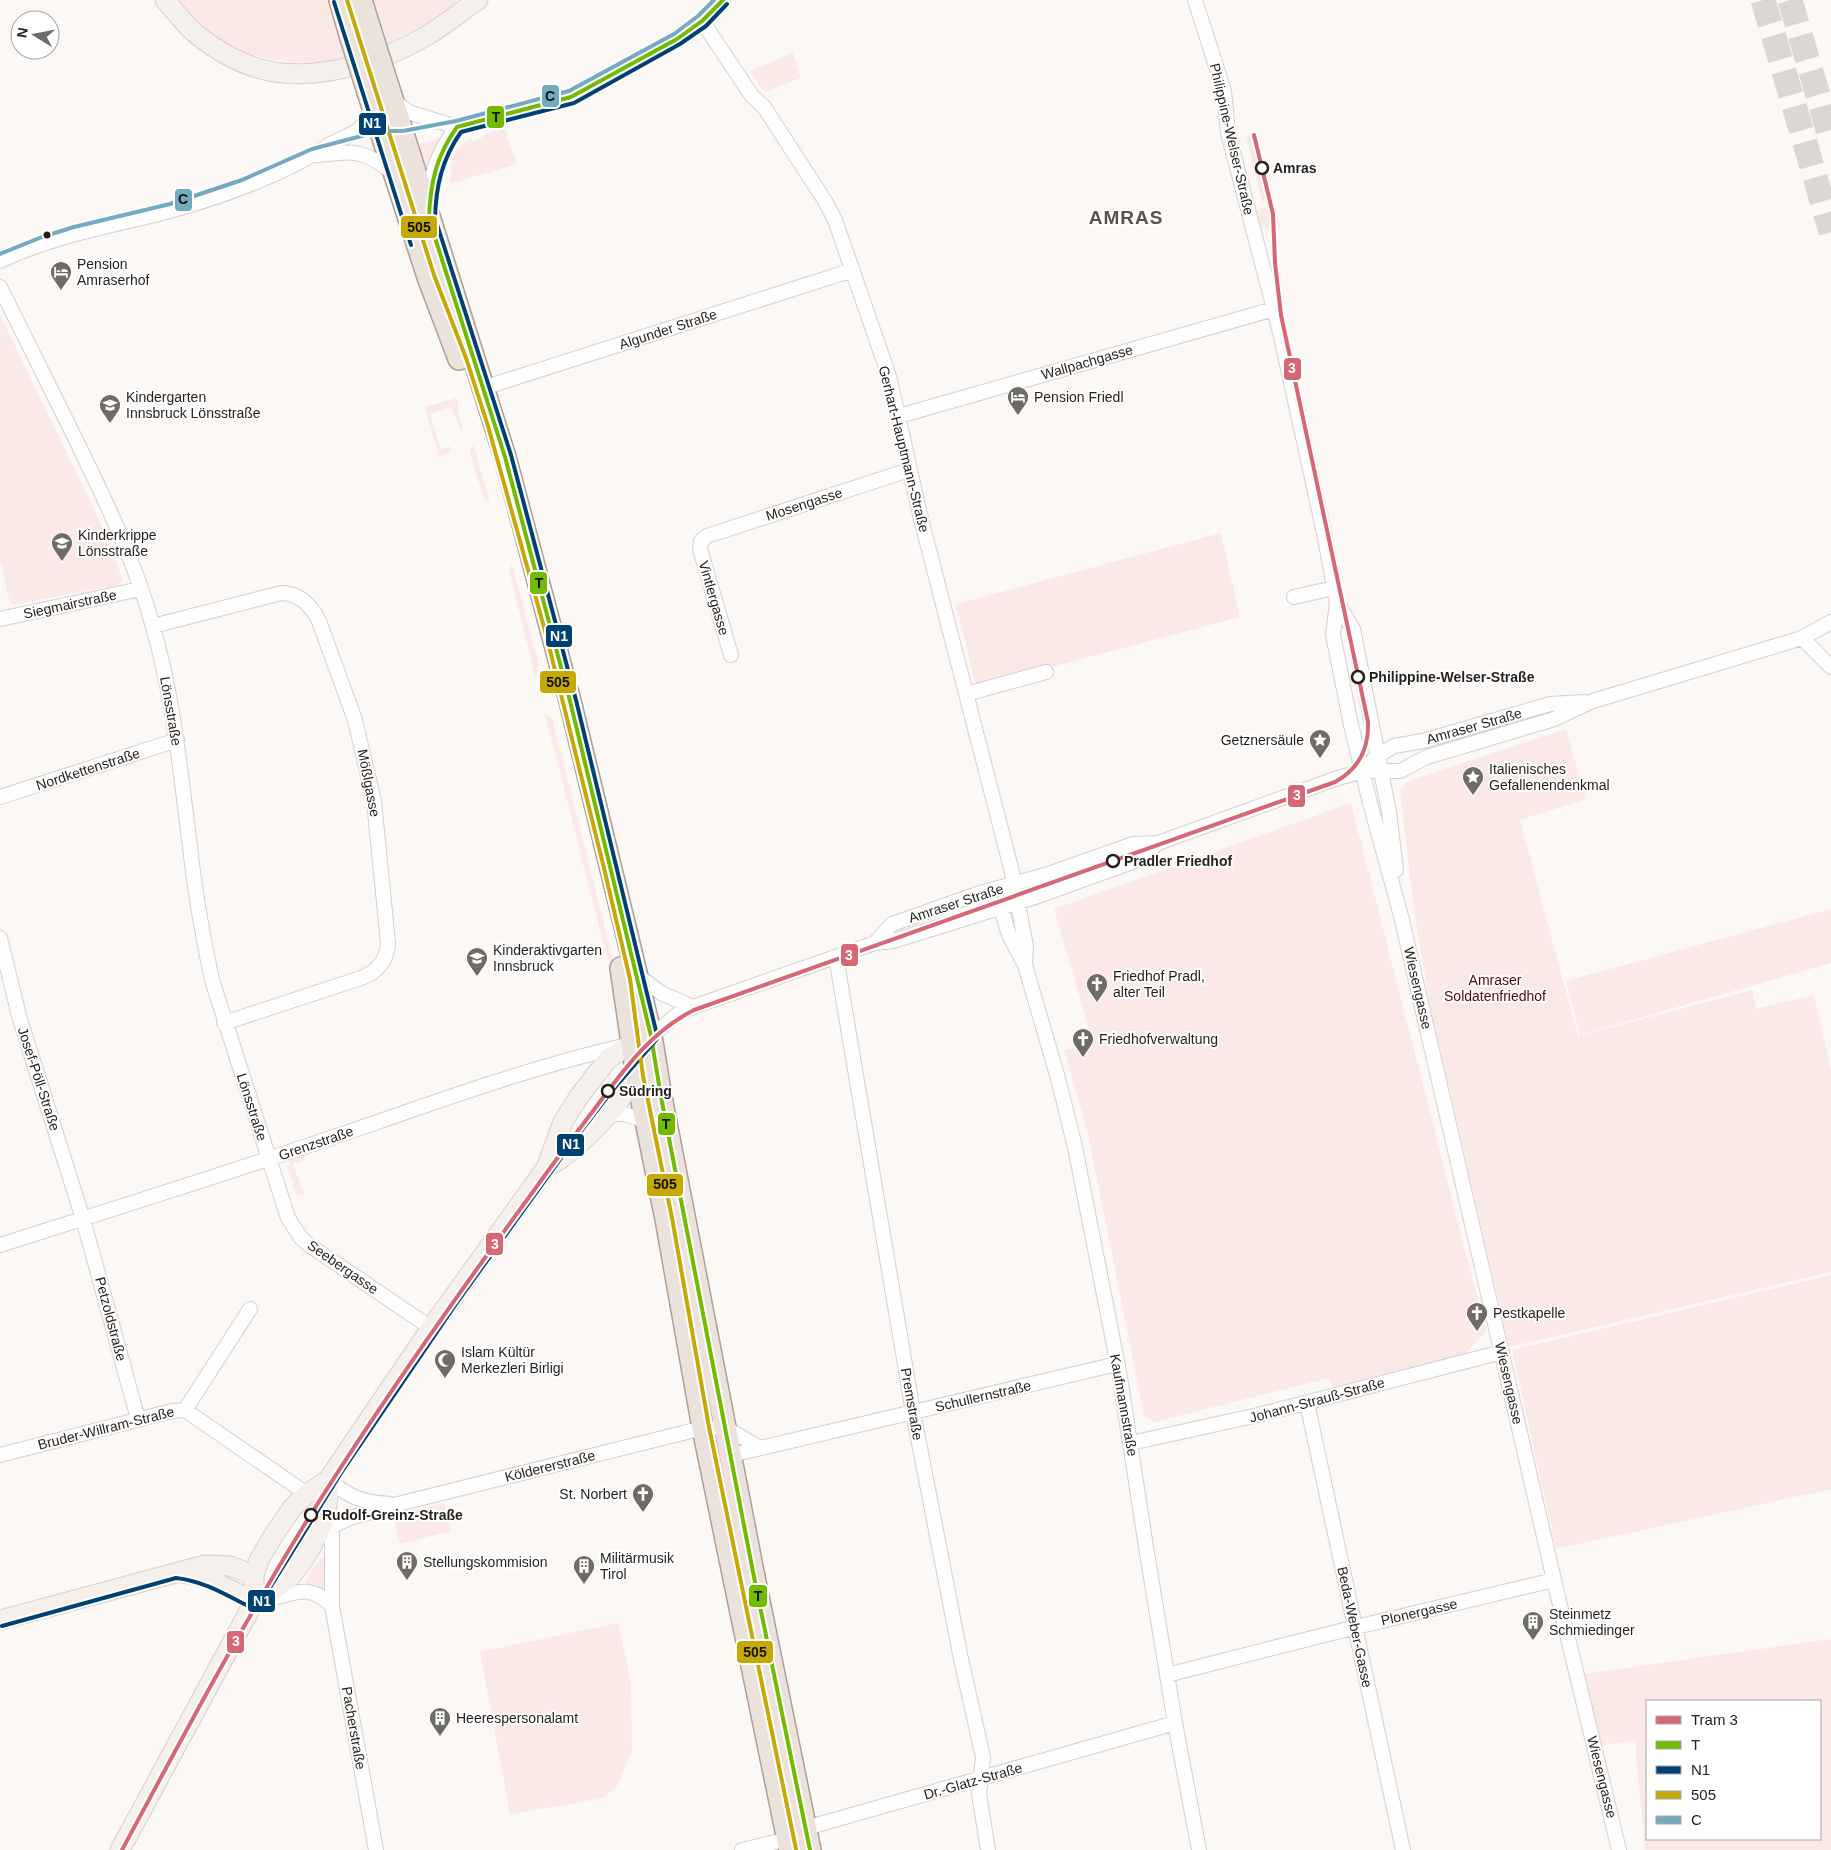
<svg xmlns="http://www.w3.org/2000/svg" width="1831" height="1850" viewBox="0 0 1831 1850" font-family="Helvetica,sans-serif">
  <style>
    .green { fill: #fbe9e7; fill-rule: evenodd }
    .lines { fill: none; stroke-linecap: round; stroke-linejoin: round }
    .highway-tunnel { stroke: #dbd7d4; stroke-width: 25; stroke-dasharray: 25 12; stroke-linecap: butt }
    .street-casing { stroke: #d4d0cd; stroke-width: 16 }
    .secondary-casing { stroke: #d4d0cd; stroke-width: 21 }
    .primary-casing { stroke: #b09f95; stroke-width: 24 }
    .street { stroke: #fefefe; stroke-width: 14 }
    .secondary { stroke: #f5f0ec; stroke-width: 19 }
    .primary { stroke: #ebe2dc; stroke-width: 21 }
    .primary-bridge-casing { stroke: #b09f95; stroke-width: 24; stroke-linecap: butt }
    .primary-bridge { stroke: #ebe2dc; stroke-width: 21 }
    .bus-1-casing { stroke: #fff; stroke-width: 8 }
    .bus-2-casing { stroke: #fff; stroke-width: 8 }
    .bus-3-casing { stroke: #fff; stroke-width: 8 }
    .bus-4-casing { stroke: #fff; stroke-width: 8 }
    .bus-1 { stroke: #72bb00; stroke-width: 4 }
    .bus-2 { stroke: #004173; stroke-width: 4 }
    .bus-3 { stroke: #c6a807; stroke-width: 4 }
    .bus-4 { stroke: #74aac0; stroke-width: 4 }
    .tram-1-casing { stroke: #fff; stroke-width: 8 }
    .tram-1 { stroke: #d66775; stroke-width: 4 }
    .stop-dot { fill: #fff; stroke: #241f1b; stroke-width: 2.5 }
    .bus-dot { fill: #241f1b; stroke: #fff; stroke-width: 2 }
    .labels { text-anchor: middle; stroke-width: 4; stroke-linejoin: round; paint-order: stroke }
    .street-label { font-size: 14px; fill: #241f1b; stroke: #fff }
    .stop-label { font-size: 14px; font-weight: bold; fill: #241f1b; stroke: #fff; text-anchor: start }
    .poi-label { font-size: 14px; fill: #241f1b; stroke: #fff; text-anchor: start }
    .park-label { font-size: 14px; fill: #5b0010; stroke: #fff }
    .district-label { font-size: 19px; font-weight: bold; letter-spacing: 1px; fill: #5b5147; stroke: #fff }
    .line-badge { stroke: #fff; stroke-width: 2 }
    .badge-label { font-size: 14px; text-anchor: middle; font-weight: bold; fill: #fff }
    .pale-badge-label { font-size: 14px; text-anchor: middle; font-weight: bold; fill: #111 }
  </style>
  <rect width="100%" height="100%" fill="#fbf8f5"/>
  <path class="green" d="M178 0H329L345 59C293 69 235 60 196 20 190 14 184 7 178 0Z
    M372 0H458C438 21 411 32 386 44Z
    M793 53 801 78 767 91 762 89 750 71Z
    M504 128 517 164 450 184C452 161 449 153 470 139L472 141 482 138 481 136Z
    M1256 133 1274 199 1262 202 1246 136Z
    M439 138V141L431 154 426 173 417 145Z
    M1275 205 1281 227 1266 229 1259 228 1255 210Z
    M0 314 108 539 122 578V582L118 585 12 605 8 596 2 564H0Z
    M456 398 458 400 457 408 462 425V434L451 407 430 414 441 449 450 446 451 450 448 454 439 457 425 407Z
    M473 446H474L490 503 485 501 470 454V450Z
    M1221 533 1240 617 976 687 956 604Z
    M512 564 538 661 536 680 509 570Z
    M545 714 552 718 614 964 610 963 607 957Z
    M1566 729 1586 799 1520 820 1578 1036 1752 990 1756 1009 1814 995 1831 1070V1272L1509 1347 1431 1010 1414 912 1400 790 1408 781Z
    M1351 803 1482 1316 1487 1331 1466 1353 1448 1366 1332 1389 1329 1378 1154 1422 1144 1416 1088 1134 1064 1050 1093 1043 1054 909Z
    M1831 909V963L1580 1035 1566 981Z
    M303 1153 305 1160 293 1164 304 1194 297 1196 287 1166 290 1165 288 1159Z
    M1831 1275V1489L1556 1549 1512 1350Z
    M444 1503 451 1531 400 1544 393 1515Z
    M327 1555 326 1591 319 1587 306 1584C308 1573 316 1560 327 1555Z
    M618 1623 631 1682 632 1751 618 1785 604 1798 510 1814 480 1652Z
    M1831 1639V1850H1645L1635 1741 1602 1745 1584 1674ZM1820 1701V1839H1647V1701Z"/>
  <g class="lines">
    <path class="highway-tunnel" d="M1763 0 1831 232
      M1790 0 1831 140"/>
    <g class="street-casing">
      <path id="street" d="M1195 0 1224 91 1228 133 1280 332 1324 533 1337 602 1353 629 1389 812 1396 870
        M702 21 752 96 764 107 825 201 835 220 889 376 921 519 1011 868 1026 946 1025 965
        M392 99 408 112 457 127 571 97 650 55 677 39 702 21 723 0
        M317 155C353 151 365 149 394 174
        M429 203C429 174 440 149 457 127
        M0 261C54 235 113 226 170 211 224 196 284 174 331 144 339 139 350 136 358 130 366 124 369 113 372 104
        M0 287C26 340 53 393 79 446 107 504 136 564 153 627 173 696 180 768 189 839 194 886 202 934 212 980L288 1218 301 1238 309 1245 431 1328
        M483 388 853 270
        M899 416 1274 309
        M1294 597 1334 588
        M1337 602 1333 635 1351 725 1370 803 1401 916 1554 1580 1619 1850
        M0 619 140 589
        M153 626 281 593C299 593 311 605 319 621L355 720 374 801 388 943C387 961 377 972 361 978L224 1023
        M1802 638 1831 667
        M731 655 700 549 701 541 707 536 909 470
        M966 694 1046 672
        M1372 761 1377 756 1394 746 1423 741 1550 704 1585 702
        M0 797 177 740
        M1014 884 1001 908 1009 935 1025 965 1059 1082 1075 1147 1119 1371 1146 1547 1175 1723 1199 1850
        M0 938 19 1016 83 1219 138 1419
        M875 943 892 924 980 893 1045 875 1133 844 1158 843 1335 779 1362 771H1400L1427 757 1554 719 1593 701 1802 638 1831 622
        M836 957 913 1412 961 1659 983 1757 979 1794 988 1850
        M637 975 661 993 693 1007
        M651 1036 678 1014 693 1007 875 943 893 941 1041 895 1138 860 1158 843
        M607 1116 621 1113 646 1121
        M0 1245C110 1210 221 1175 331 1138 427 1105 524 1069 623 1046
        M1307 1403 1403 1850
        M185 1410 250 1309
        M1131 1443 1258 1415 1502 1352
        M0 1455 172 1411 185 1410 307 1494
        M731 1455 1117 1364
        M328 1480C352 1498 360 1502 390 1504
        M332 1521V1606L376 1850
        M317 1539 337 1524 350 1518 398 1504 703 1428H726L760 1448
        M264 1600C293 1595 308 1581 332 1606
        M1167 1675 1356 1627 1554 1580
        M800 1823 806 1828 1175 1723
        M742 1850 788 1839"/>
    </g>
    <g class="secondary-casing">
      <path id="secondary" d="M165 0C175 11 185 25 196 34 218 52 245 67 274 72 323 80 386 60 428 35 445 25 461 11 478 0
        M546 1168C588 1144 616 1106 644 1068
        M182 1573C209 1576 230 1590 254 1602
        M254 1602V1575L259 1560 275 1533 293 1507 307 1494 328 1480 431 1328 546 1168 563 1122 578 1098 608 1059 633 1043 646 1038
        M0 1620 205 1565 230 1566 254 1575
        M120 1850 254 1602C267 1594 282 1586 292 1575 314 1548 331 1515 328 1480"/>
    </g>
    <g class="primary-casing">
      <path id="primary" d="M340 0 350 35
        M361 0 370 29
        M388 86 505 457 524 528 570 701 628 939 651 1036 661 1097 753 1572 810 1850
        M368 92 428 277 459 359
        M621 968 637 1077 666 1219 703 1428 790 1850"/>
    </g>
    <use href="#street" class="street"/>
    <use href="#secondary" class="secondary"/>
    <use href="#primary" class="primary"/>
    <g class="primary-bridge-casing">
      <path id="primary-bridge" d="M370 29 388 86
        M350 35 368 92"/>
    </g>
    <use href="#primary-bridge" class="primary-bridge"/>
    <g class="bus-1-casing">
      <path id="bus-1" d="M723 0 702 21 677 39 571 97 457 127C436 156 430 184 429 219L505 457 570 701 651 1036 661 1097 753 1572 810 1850"/>
    </g>
    <g class="bus-2-casing">
      <path id="bus-2" d="M334 2 411 245
        M2 1626 176 1578C204 1581 226 1595 252 1608L258 1607 341 1473 458 1301 569 1147 611 1092 657 1039V1035L576 700 511 455 435 218C436 186 442 159 461 132L574 103 680 44 706 26 727 4"/>
    </g>
    <g class="bus-3-casing">
      <path id="bus-3" d="M347 0 434 275 466 358 488 426 547 638 604 868 630 979 643 1076 672 1218 709 1427 796 1849"/>
    </g>
    <g class="bus-4-casing">
      <path id="bus-4" d="M0 254 42 237 74 227 170 204 242 180 312 149 381 131H403L456 121 569 91 674 34 698 16 714 0"/>
    </g>
    <use href="#bus-1" class="bus-1"/>
    <use href="#bus-2" class="bus-2"/>
    <use href="#bus-3" class="bus-3"/>
    <use href="#bus-4" class="bus-4"/>
    <g class="tram-1-casing">
      <path id="tram-1" d="M122 1850C180 1742 238 1632 303 1527 375 1411 454 1299 535 1189 554 1162 574 1136 593 1111 622 1072 650 1032 694 1010L1335 782C1359 769 1369 749 1368 722L1281 315 1275 263 1273 214 1254 135"/>
    </g>
    <use href="#tram-1" class="tram-1"/>
  </g>
  <defs>
    <g id="hotel-pin" transform="scale(1.125)"><path d="M0 17L-7.5 6A9.5 9.5 0 1 1 7.5 6Z" fill="#6f6b67" stroke="#fff"/><path d="M-6-4.5h1.5V1H6V5H4.5V3h-9V5H-6ZM-4 0a1.8 1.8 0 1 1 3.6 0ZM.5 0V-2.5h3Q6-2.5 6 0Z" fill="#fff"/></g>
    <g id="school-pin" transform="scale(1.125)"><path d="M0 17L-7.5 6A9.5 9.5 0 1 1 7.5 6Z" fill="#6f6b67" stroke="#fff"/><path d="M0-5L7-2L0 1L-7-2ZM-4 1L0 2.5L4 1V4Q0 6-4 4Z" fill="#fff"/></g>
    <g id="sight-pin" transform="scale(1.125)"><path d="M0 17L-7.5 6A9.5 9.5 0 1 1 7.5 6Z" fill="#6f6b67" stroke="#fff"/><path d="M0-6L1.8-2.2L6-1.7L2.9 1.2L3.7 5.4L0 3.3L-3.7 5.4L-2.9 1.2L-6-1.7L-1.8-2.2Z" fill="#fff"/></g>
    <g id="church-pin" transform="scale(1.125)"><path d="M0 17L-7.5 6A9.5 9.5 0 1 1 7.5 6Z" fill="#6f6b67" stroke="#fff"/><path d="M-1.2-6h2.4v3.5h3.3v2.4h-3.3V6h-2.4V-.1h-3.3v-2.4h3.3Z" fill="#fff"/></g>
    <g id="mosque-pin" transform="scale(1.125)"><path d="M0 17L-7.5 6A9.5 9.5 0 1 1 7.5 6Z" fill="#6f6b67" stroke="#fff"/><path d="M3.5-4.9A6 6 0 1 0 3.5 4.9A5 5 0 1 1 3.5-4.9Z" fill="#fff"/></g>
    <g id="building-pin" transform="scale(1.125)"><path d="M0 17L-7.5 6A9.5 9.5 0 1 1 7.5 6Z" fill="#6f6b67" stroke="#fff"/><path d="M-4-6H4V6H1V3H-1V6H-4ZM-2.5-4.3h1.7v1.8h-1.7ZM.8-4.3h1.7v1.8H.8ZM-2.5-1h1.7V.8h-1.7ZM.8-1h1.7V.8H.8Z" fill="#fff"/></g>
  </defs>
  <g fill-rule="evenodd">
    <use href="#hotel-pin" x="61" y="272"/>
    <use href="#hotel-pin" x="1018" y="397"/>
    <use href="#school-pin" x="110" y="405"/>
    <use href="#school-pin" x="62" y="543"/>
    <use href="#sight-pin" x="1320" y="740"/>
    <use href="#sight-pin" x="1473" y="777"/>
    <use href="#school-pin" x="477" y="958"/>
    <use href="#church-pin" x="1097" y="984"/>
    <use href="#church-pin" x="1083" y="1039"/>
    <use href="#church-pin" x="1477" y="1313"/>
    <use href="#mosque-pin" x="445" y="1360"/>
    <use href="#church-pin" x="643" y="1494"/>
    <use href="#building-pin" x="407" y="1562"/>
    <use href="#building-pin" x="584" y="1566"/>
    <use href="#building-pin" x="1533" y="1622"/>
    <use href="#building-pin" x="440" y="1718"/>
  </g>
  <g class="stop-dot">
    <circle cx="1262" cy="168" r="6"/>
    <circle cx="1358" cy="677" r="6"/>
    <circle cx="1113" cy="861" r="6"/>
    <circle cx="608" cy="1091" r="6"/>
    <circle cx="311" cy="1515" r="6"/>
  </g>
  <circle class="bus-dot" cx="47" cy="235" r="4.5"/>
  <g class="labels">
    <g class="street-label">
      <text transform="translate(1232 139) rotate(77)" y="5">Philippine-Welser-Straße</text>
      <text transform="translate(668 329) rotate(-18)" y="5">Algunder Straße</text>
      <text transform="translate(1087 362) rotate(-16)" y="5">Wallpachgasse</text>
      <text transform="translate(904 449) rotate(76)" y="5">Gerhart-Hauptmann-Straße</text>
      <text transform="translate(804 504) rotate(-18)" y="5">Mosengasse</text>
      <text transform="translate(714 598) rotate(74)" y="5">Vintlergasse</text>
      <text transform="translate(70 604) rotate(-12)" y="5">Siegmairstraße</text>
      <text transform="translate(171 711) rotate(80)" y="5">Lönsstraße</text>
      <text transform="translate(1474 726) rotate(-16)" y="5">Amraser Straße</text>
      <text transform="translate(88 769) rotate(-18)" y="5">Nordkettenstraße</text>
      <text transform="translate(369 783) rotate(79)" y="5">Mößlgasse</text>
      <text transform="translate(956 903) rotate(-18)" y="5">Amraser Straße</text>
      <text transform="translate(1418 988) rotate(77)" y="5">Wiesengasse</text>
      <text transform="translate(39 1079) rotate(72)" y="5">Josef-Pöll-Straße</text>
      <text transform="translate(252 1107) rotate(72)" y="5">Lönsstraße</text>
      <text transform="translate(316 1143) rotate(-19)" y="5">Grenzstraße</text>
      <text transform="translate(343 1267) rotate(35)" y="5">Seebergasse</text>
      <text transform="translate(111 1319) rotate(75)" y="5">Petzoldstraße</text>
      <text transform="translate(1509 1383) rotate(77)" y="5">Wiesengasse</text>
      <text transform="translate(983 1396) rotate(-13)" y="5">Schullernstraße</text>
      <text transform="translate(1317 1400) rotate(-15)" y="5">Johann-Strauß-Straße</text>
      <text transform="translate(912 1404) rotate(80)" y="5">Premstraße</text>
      <text transform="translate(1124 1405) rotate(80)" y="5">Kaufmannstraße</text>
      <text transform="translate(106 1428) rotate(-14)" y="5">Bruder-Willram-Straße</text>
      <text transform="translate(550 1466) rotate(-14)" y="5">Köldererstraße</text>
      <text transform="translate(1419 1612) rotate(-13)" y="5">Plonergasse</text>
      <text transform="translate(1355 1627) rotate(78)" y="5">Beda-Weber-Gasse</text>
      <text transform="translate(354 1728) rotate(80)" y="5">Pacherstraße</text>
      <text transform="translate(1602 1777) rotate(76)" y="5">Wiesengasse</text>
      <text transform="translate(973 1781) rotate(-16)" y="5">Dr.-Glatz-Straße</text>
    </g>
    <g class="stop-label">
      <text x="1273" y="173">Amras</text>
      <text x="1369" y="682">Philippine-Welser-Straße</text>
      <text x="1124" y="866">Pradler Friedhof</text>
      <text x="619" y="1096">Südring</text>
      <text x="322" y="1520">Rudolf-Greinz-Straße</text>
    </g>
    <g class="poi-label">
      <text x="77" y="269">Pension<tspan x="77" dy="16">Amraserhof</tspan></text>
      <text x="126" y="402">Kindergarten<tspan x="126" dy="16">Innsbruck Lönsstraße</tspan></text>
      <text x="1034" y="402">Pension Friedl</text>
      <text x="78" y="540">Kinderkrippe<tspan x="78" dy="16">Lönsstraße</tspan></text>
      <text x="1304" y="745" text-anchor="end">Getznersäule</text>
      <text x="1489" y="774">Italienisches<tspan x="1489" dy="16">Gefallenendenkmal</tspan></text>
      <text x="493" y="955">Kinderaktivgarten<tspan x="493" dy="16">Innsbruck</tspan></text>
      <text x="1113" y="981">Friedhof Pradl,<tspan x="1113" dy="16">alter Teil</tspan></text>
      <text x="1099" y="1044">Friedhofverwaltung</text>
      <text x="1493" y="1318">Pestkapelle</text>
      <text x="461" y="1357">Islam Kültür<tspan x="461" dy="16">Merkezleri Birligi</tspan></text>
      <text x="627" y="1499" text-anchor="end">St. Norbert</text>
      <text x="600" y="1563">Militärmusik<tspan x="600" dy="16">Tirol</tspan></text>
      <text x="423" y="1567">Stellungskommision</text>
      <text x="1549" y="1619">Steinmetz<tspan x="1549" dy="16">Schmiedinger</tspan></text>
      <text x="456" y="1723">Heerespersonalamt</text>
    </g>
    <g class="park-label">
      <text x="1495" y="985">Amraser<tspan x="1495" dy="16">Soldatenfriedhof</tspan></text>
    </g>
    <g class="district-label">
      <text x="1126" y="224">AMRAS</text>
    </g>
  </g>
  <g class="line-badge">
    <rect x="541" y="84" width="19" height="24" rx="5" fill="#74aac0"/>
    <rect x="486" y="105" width="19" height="24" rx="5" fill="#72bb00"/>
    <rect x="358" y="112" width="29" height="24" rx="5" fill="#004173"/>
    <rect x="174" y="188" width="19" height="24" rx="5" fill="#74aac0"/>
    <rect x="400" y="215" width="38" height="24" rx="5" fill="#c6a807"/>
    <rect x="1283" y="357" width="19" height="24" rx="5" fill="#d66775"/>
    <rect x="529" y="571" width="19" height="24" rx="5" fill="#72bb00"/>
    <rect x="545" y="624" width="28" height="24" rx="5" fill="#004173"/>
    <rect x="539" y="670" width="38" height="24" rx="5" fill="#c6a807"/>
    <rect x="1287" y="784" width="19" height="24" rx="5" fill="#d66775"/>
    <rect x="840" y="943" width="19" height="24" rx="5" fill="#d66775"/>
    <rect x="657" y="1112" width="19" height="24" rx="5" fill="#72bb00"/>
    <rect x="556" y="1133" width="29" height="24" rx="5" fill="#004173"/>
    <rect x="646" y="1173" width="38" height="24" rx="5" fill="#c6a807"/>
    <rect x="485" y="1232" width="19" height="24" rx="5" fill="#d66775"/>
    <rect x="748" y="1584" width="20" height="24" rx="5" fill="#72bb00"/>
    <rect x="247" y="1589" width="29" height="24" rx="5" fill="#004173"/>
    <rect x="226" y="1630" width="19" height="24" rx="5" fill="#d66775"/>
    <rect x="736" y="1640" width="38" height="24" rx="5" fill="#c6a807"/>
  </g>
  <g class="badge-label">
    <text x="372" y="128">N1</text>
    <text x="1292" y="373">3</text>
    <text x="559" y="641">N1</text>
    <text x="1297" y="800">3</text>
    <text x="849" y="960">3</text>
    <text x="571" y="1149">N1</text>
    <text x="495" y="1249">3</text>
    <text x="262" y="1606">N1</text>
    <text x="236" y="1646">3</text>
  </g>
  <g class="pale-badge-label">
    <text x="550" y="101">C</text>
    <text x="496" y="122">T</text>
    <text x="183" y="204">C</text>
    <text x="419" y="232">505</text>
    <text x="539" y="588">T</text>
    <text x="558" y="687">505</text>
    <text x="666" y="1129">T</text>
    <text x="665" y="1189">505</text>
    <text x="758" y="1601">T</text>
    <text x="755" y="1657">505</text>
  </g>
  <rect x="1646" y="1700" width="175" height="140" fill="#ffffff" stroke="#a7a5a4"/>
  <rect x="1656" y="1716" width="25" height="8" fill="#d66775" stroke="#a7a5a4"/>
  <text x="1691" y="1725" font-size="15" fill="#241f1b">Tram 3</text>
  <rect x="1656" y="1741" width="25" height="8" fill="#72bb00" stroke="#a7a5a4"/>
  <text x="1691" y="1750" font-size="15" fill="#241f1b">T</text>
  <rect x="1656" y="1766" width="25" height="8" fill="#004173" stroke="#a7a5a4"/>
  <text x="1691" y="1775" font-size="15" fill="#241f1b">N1</text>
  <rect x="1656" y="1791" width="25" height="8" fill="#c6a807" stroke="#a7a5a4"/>
  <text x="1691" y="1800" font-size="15" fill="#241f1b">505</text>
  <rect x="1656" y="1816" width="25" height="8" fill="#74aac0" stroke="#a7a5a4"/>
  <text x="1691" y="1825" font-size="15" fill="#241f1b">C</text>
  <g transform="translate(35 35) rotate(280)"><circle r="24" fill="#ffffff" stroke="#a7a5a4"/>
  <path d="M0-4L9 19L0 12L-9 19Z" fill="#6f6b67"/>
  <text y="-8" font-size="14" font-weight="bold" text-anchor="middle" fill="#241f1b">N</text>
  </g>
</svg>
